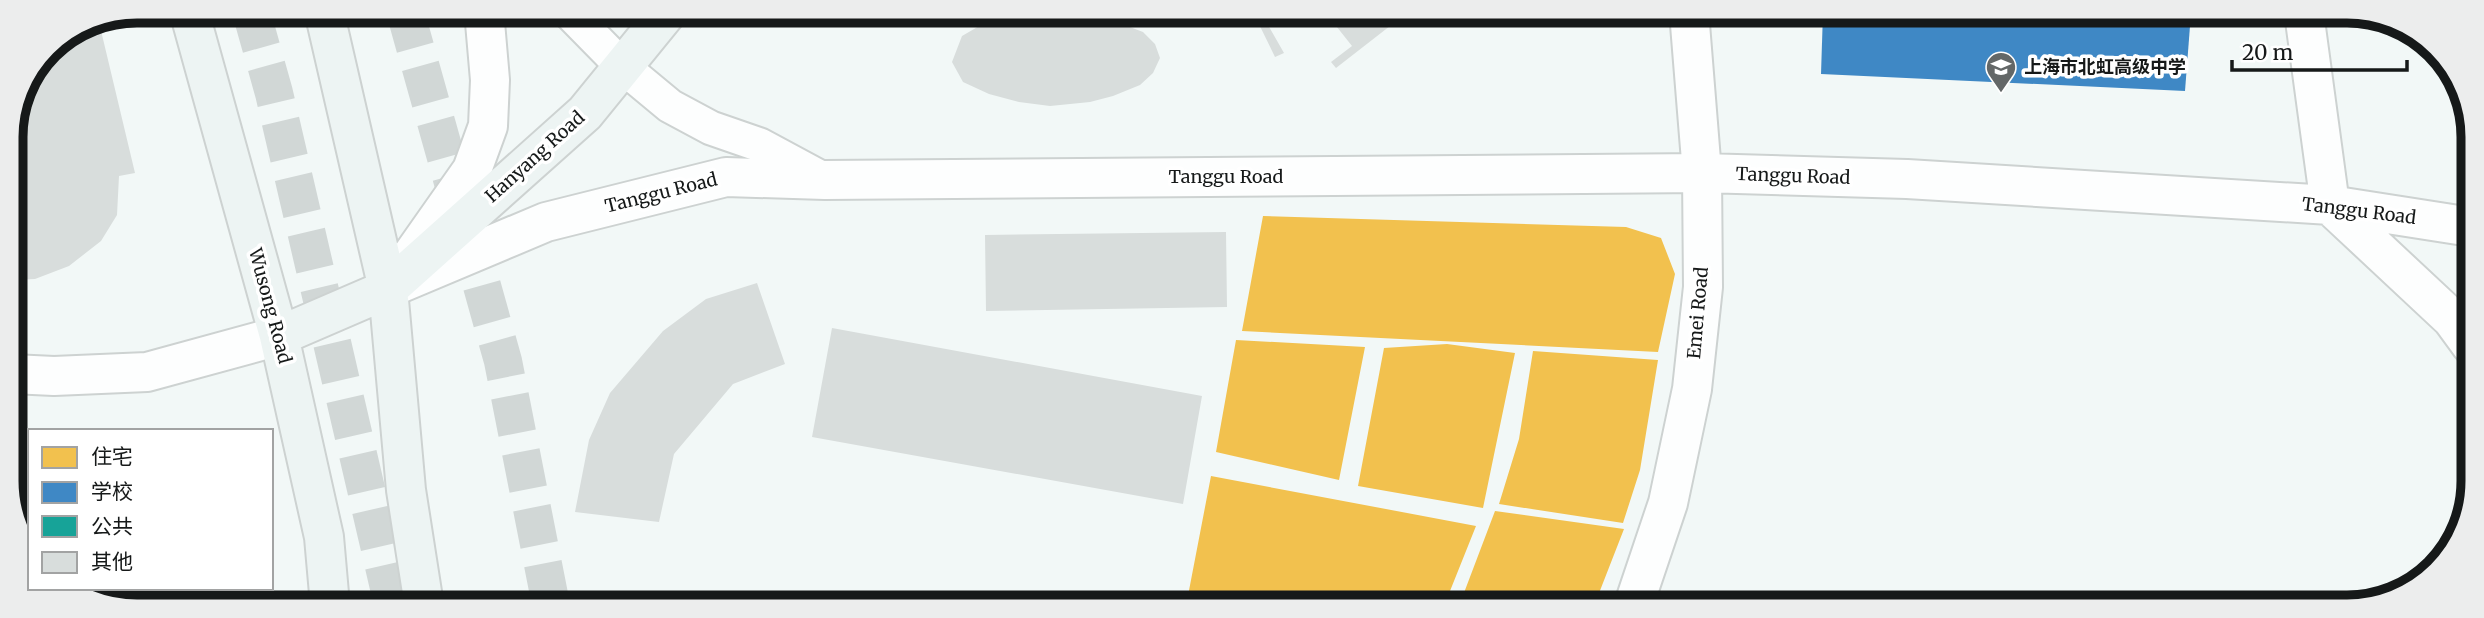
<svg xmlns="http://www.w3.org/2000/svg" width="2484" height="618" viewBox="0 0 2484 618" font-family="Merriweather,'Noto Sans SC',serif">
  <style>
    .homes { fill: #f2c14e }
    .schools { fill: #3f88c5 }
    .public { fill: #17a398 }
    .building { fill: #d8dddc }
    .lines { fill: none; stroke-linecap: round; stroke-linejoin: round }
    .primary-tunnel { stroke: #d1d7d6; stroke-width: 38; stroke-dasharray: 38 19; stroke-linecap: butt }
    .lane-casing { stroke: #cdd2d1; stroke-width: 37 }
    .street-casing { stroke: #cdd2d1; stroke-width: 42 }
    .secondary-casing { stroke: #cdd2d1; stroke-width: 42 }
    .lane { stroke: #fdfefe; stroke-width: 33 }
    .street { stroke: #fdfefe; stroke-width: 38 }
    .secondary { stroke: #edf4f3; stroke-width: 38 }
    .labels { text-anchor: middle; stroke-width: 7; stroke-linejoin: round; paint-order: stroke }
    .poi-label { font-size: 18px; font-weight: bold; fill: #161919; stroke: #fff; text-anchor: start }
    .street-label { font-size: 18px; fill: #161919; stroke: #fff }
    .rim { fill: none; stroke: #161919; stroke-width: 9 }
  </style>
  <rect width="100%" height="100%" fill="#f2f8f7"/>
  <path class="homes" d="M1263 216 1626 227 1661 238 1675 274 1658 352 1242 331Z
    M1236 340 1365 347 1339 480 1216 452Z
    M1447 344 1515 353 1483 508 1358 486 1384 348Z
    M1533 351 1658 360 1640 470 1623 523 1499 504 1519 439Z
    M1211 476 1476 526 1444 606H1238L1227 604 1226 606H1186Z
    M1495 511 1624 529 1594 606H1459Z"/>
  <path class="schools" d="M1823 12 2191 13 2185 91 1821 74Z"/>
  <path class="public" d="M771 594 829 604V606H769Z"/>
  <path class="building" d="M1030 12 1074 13 1114 21 1143 32 1155 44 1160 58 1153 73 1140 85 1113 96 1090 102 1050 106 1019 102 989 94 963 82 952 62 962 36 993 18Z
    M1253 12H1296L1268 25 1284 53 1275 57Z
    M1325 12H1408L1336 68 1331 62 1352 46Z
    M98 18 135 173 119 176 117 215 101 241 69 266 35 279 12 280 11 148H23L16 118 48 47 89 20Z
    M1226 232 1227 307 986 311 985 235Z
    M757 283 785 364 733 384 674 454 659 522 575 512 589 440 610 393 663 331 706 299Z
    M832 328 1202 396 1183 504 812 437Z
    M13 501H30V537L13 506Z
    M81 588H183L190 605H112Z"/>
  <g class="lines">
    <path class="primary-tunnel" d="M251 11 274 93 393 605
      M405 11 503 361 551 605"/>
    <g class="lane-casing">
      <path id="lane" d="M568 11 623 67 670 106 711 128 760 145 825 180"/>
    </g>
    <g class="street-casing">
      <path id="street" d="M2304 13 2330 205 2452 319 2471 345
        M408 261 472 170 488 126 490 80 484 11
        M394 286 546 222 726 177 825 180 1702 173 1907 179 2330 205 2471 227
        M12 374 54 376 147 372 279 336
        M1633 607 1668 503 1692 389 1703 287 1702 173 1689 12"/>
    </g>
    <g class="secondary-casing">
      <path id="secondary" d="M189 11 279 336 324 537 330 605
        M324 11 388 289 406 490 424 605
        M279 336 388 289 585 113 668 11"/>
    </g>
    <use href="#lane" class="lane"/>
    <use href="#street" class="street"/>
    <use href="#secondary" class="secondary"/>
  </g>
  <defs>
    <g id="school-pin" transform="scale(1.575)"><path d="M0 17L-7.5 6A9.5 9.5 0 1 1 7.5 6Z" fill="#636767" stroke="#fff"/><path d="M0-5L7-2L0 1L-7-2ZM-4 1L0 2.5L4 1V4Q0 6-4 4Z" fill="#fff"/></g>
  </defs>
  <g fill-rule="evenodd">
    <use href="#school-pin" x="2001" y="67"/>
  </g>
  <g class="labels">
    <g class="poi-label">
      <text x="2024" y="73">上海市北虹高级中学</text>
    </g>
    <g class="street-label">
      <text transform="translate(535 157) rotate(-42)" y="6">Hanyang Road</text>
      <text transform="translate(1793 176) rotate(2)" y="6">Tanggu Road</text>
      <text x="1226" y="183">Tanggu Road</text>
      <text transform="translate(661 193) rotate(-14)" y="6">Tanggu Road</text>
      <text transform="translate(2359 211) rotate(7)" y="6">Tanggu Road</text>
      <text transform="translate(270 306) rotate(75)" y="6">Wusong Road</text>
      <text transform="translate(1698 313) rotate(-85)" y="6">Emei Road</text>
    </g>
  </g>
  <path d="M0 0H2484V618H0ZM137 23H2347A114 114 0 0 1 2461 137V481A114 114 0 0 1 2347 595H137A114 114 0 0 1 23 481V137A114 114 0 0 1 137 23Z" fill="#eceded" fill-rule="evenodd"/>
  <path class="rim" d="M137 23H2347A114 114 0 0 1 2461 137V481A114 114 0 0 1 2347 595H137A114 114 0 0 1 23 481V137A114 114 0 0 1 137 23Z"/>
  <rect x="28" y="429" width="245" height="161" fill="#ffffff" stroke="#a2a3a3" stroke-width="2"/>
  <rect x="42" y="447" width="35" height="21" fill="#f2c14e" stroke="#a2a3a3" stroke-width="2"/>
  <text x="91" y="464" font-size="21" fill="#161919">住宅</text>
  <rect x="42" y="482" width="35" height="21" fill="#3f88c5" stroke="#a2a3a3" stroke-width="2"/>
  <text x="91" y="499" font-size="21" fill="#161919">学校</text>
  <rect x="42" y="516" width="35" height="21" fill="#17a398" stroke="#a2a3a3" stroke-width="2"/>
  <text x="91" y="534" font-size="21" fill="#161919">公共</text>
  <rect x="42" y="552" width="35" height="21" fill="#d8dddc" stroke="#a2a3a3" stroke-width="2"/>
  <text x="91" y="569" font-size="21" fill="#161919">其他</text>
  <path d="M2232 60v10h175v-10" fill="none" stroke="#161919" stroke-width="3.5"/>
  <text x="2242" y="60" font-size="21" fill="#161919" stroke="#ffffff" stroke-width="5" paint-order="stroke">20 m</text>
</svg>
